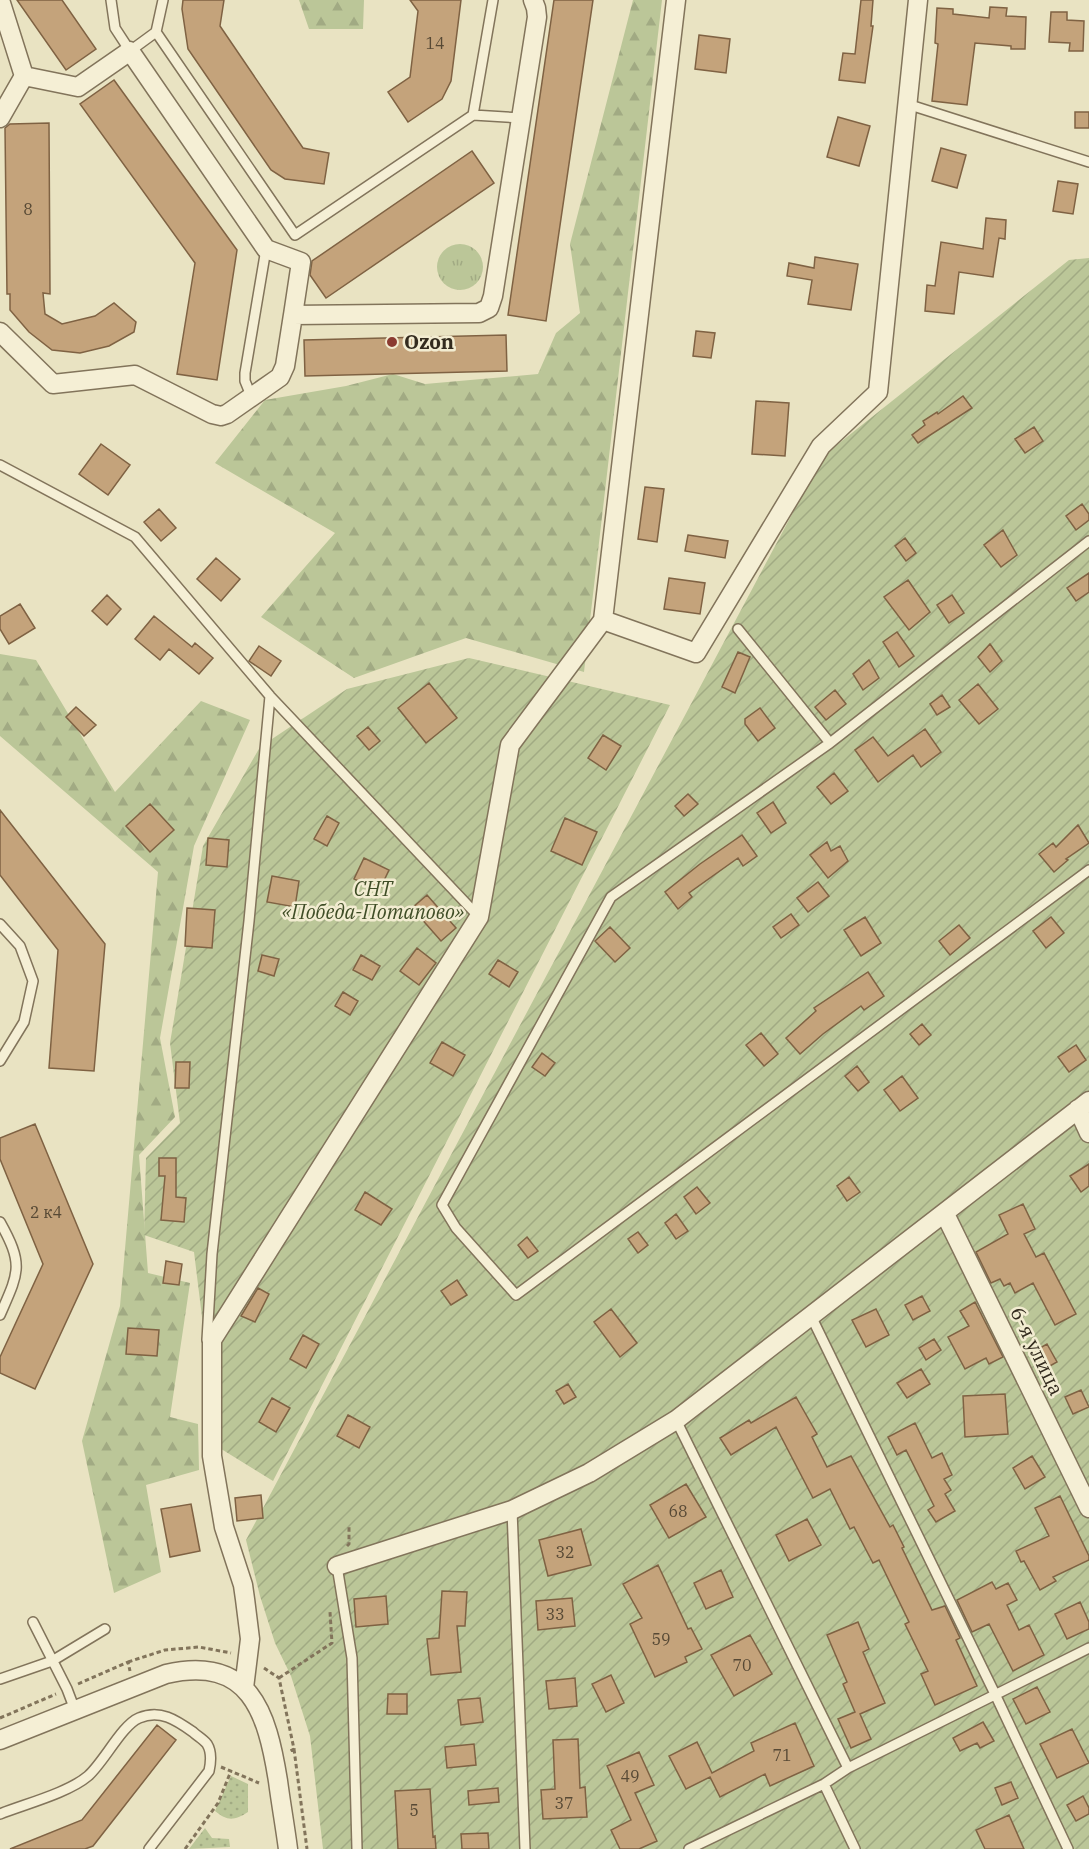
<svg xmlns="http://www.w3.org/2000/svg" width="1089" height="1849" viewBox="0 0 1089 1849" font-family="'IBM Plex Serif',serif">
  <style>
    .grass { fill: url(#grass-tufts) }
    .forest { fill: url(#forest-firs) }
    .park { fill: url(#park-dots) }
    .garden { fill: url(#garden-furrows) }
    .building { fill: #c4a37b; stroke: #7f6243; stroke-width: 1.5 }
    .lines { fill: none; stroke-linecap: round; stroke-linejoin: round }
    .service-casing { stroke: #82745b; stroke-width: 12 }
    .minor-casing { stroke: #82745b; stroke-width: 21 }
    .path { stroke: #82745b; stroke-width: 3; stroke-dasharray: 4.5 3; stroke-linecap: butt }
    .service { stroke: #f5efd5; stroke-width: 9 }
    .minor { stroke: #f5efd5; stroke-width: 18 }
    .poi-dot { fill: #8b3b31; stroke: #f2ecd1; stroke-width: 2 }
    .labels { text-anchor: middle; stroke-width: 5; stroke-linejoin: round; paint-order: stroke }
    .number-label { font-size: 16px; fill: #574935 }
    .poi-label { font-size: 20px; font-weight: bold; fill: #332b1e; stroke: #f2ecd1; text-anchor: start }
    .park-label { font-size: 20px; font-style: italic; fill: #3f4d26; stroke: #f2ecd1 }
    .street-label { font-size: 20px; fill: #332b1e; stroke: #f2ecd1 }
  </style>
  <defs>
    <pattern id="grass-tufts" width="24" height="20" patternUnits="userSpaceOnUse" patternTransform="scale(1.5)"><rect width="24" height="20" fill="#bbc698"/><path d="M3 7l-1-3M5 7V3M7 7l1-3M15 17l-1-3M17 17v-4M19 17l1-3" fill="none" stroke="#a1aa83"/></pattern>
    <pattern id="forest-firs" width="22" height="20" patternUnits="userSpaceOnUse" patternTransform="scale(1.5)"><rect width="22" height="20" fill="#bbc698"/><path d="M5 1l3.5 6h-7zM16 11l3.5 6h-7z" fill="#a1aa83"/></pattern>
    <pattern id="park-dots" width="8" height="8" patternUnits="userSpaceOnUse" patternTransform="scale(1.5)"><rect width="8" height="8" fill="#bbc698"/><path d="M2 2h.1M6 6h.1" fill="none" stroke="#a1aa83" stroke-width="1.8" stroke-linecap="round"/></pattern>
    <pattern id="garden-furrows" width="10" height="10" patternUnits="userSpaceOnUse" patternTransform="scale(1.5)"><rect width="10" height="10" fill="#bbc698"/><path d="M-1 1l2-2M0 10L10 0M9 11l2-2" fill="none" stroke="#a1aa83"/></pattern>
  </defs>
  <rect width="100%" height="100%" fill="#e9e3c2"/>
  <path class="grass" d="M437 267a23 23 0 1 1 46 0a23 23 0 1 1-46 0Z"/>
  <path class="forest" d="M299 0H364L363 29H309Z
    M633 0H662L584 672 466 638 354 678 261 617 335 533 215 463 265 400 346 386 393 374 425 384 538 374 556 333 580 313 570 244Z
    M0 654 36 660 115 792 201 701 250 720 194 846 160 1038 175 1117 139 1155 148 1273 190 1283 170 1417 198 1424 199 1470 146 1485 161 1572 114 1593 82 1441 120 1306 158 872 0 736Z"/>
  <path class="park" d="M231 1776 248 1784V1812C234 1821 227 1821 215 1811Z
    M205 1828 212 1838 229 1839 230 1847 189 1849Z"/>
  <path class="garden" d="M1089 258V1849H323L310 1736 291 1676 275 1643 260 1596 246 1540 823 456 1069 260Z
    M469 658 670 705 273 1481 218 1447 194 1252 144 1235 146 1158 180 1123 170 1043 203 846 260 747 347 689Z"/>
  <path class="building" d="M17 0H62L96 49 66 70Z
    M183 0H224L220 26 303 148 329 153 324 184 285 179 271 170 188 49 182 9Z
    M410 0H461L451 81 442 99 408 122 388 92 410 77 418 11Z
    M554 0H593L546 321 508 315Z
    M861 0H873L871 26H873L865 83 839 80 843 53 855 54Z
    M990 7 1007 8 1006 16 1026 17 1025 49H1011V46L975 43 967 105 932 101 938 44 935 43 937 8 953 9V14L989 18Z
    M1051 12H1067V20L1084 21 1083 51H1069L1070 43 1049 42Z
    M699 35 730 39 726 73 695 69Z
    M114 80 237 250 217 380 177 374 195 263 80 104Z
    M1075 112H1089V128H1075Z
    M838 117 870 126 859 166 827 157Z
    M49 123 50 294 43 293 45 314 62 324 95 316 114 303 136 322 134 332 109 346 80 353 52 350 29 332 10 310V294H7L5 128 10 124Z
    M941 148 966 155 957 188 932 181Z
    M472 151 494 183 326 298 310 275 312 261Z
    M1058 181 1078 184 1073 214 1053 211Z
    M986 218 1006 220 1005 239 999 238 993 277 959 272 954 314 925 311 927 285 935 286 941 242 983 249Z
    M815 257 858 264 851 310 808 304 812 280 787 276 789 263 814 268Z
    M696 331 715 333 711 358 693 356Z
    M506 335 507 371 305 376 304 340Z
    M963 396 972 408 918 443 912 435 925 425 923 421 937 412 938 414Z
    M756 401 789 403 785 456 752 454Z
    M1034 427 1043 441 1025 453 1015 439Z
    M101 444 130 465 108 495 79 474Z
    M645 487 664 489 657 542 638 539Z
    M1082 504 1089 514V520L1076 530 1066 516Z
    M159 509 176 528 161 541 144 522Z
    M1003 530 1017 555 1001 567 984 545Z
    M688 535 728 541 725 558 685 551Z
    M905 538 916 553 906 561 895 546Z
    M216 558 240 579 221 601 197 579Z
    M1089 573V592L1076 601 1067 588Z
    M669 578 705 583 700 614 664 609Z
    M908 580 930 612 909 630 884 597Z
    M107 595 121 609 107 625 92 611Z
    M952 595 964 613 949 623 937 605Z
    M20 604 35 628 9 644 0 629V616Z
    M154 616 192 647 195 643 213 658 199 674 169 649 160 660 135 639Z
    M897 632 914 656 899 667 883 642Z
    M990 644 1002 661 990 672 978 657Z
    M259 646 281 661 271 676 249 661Z
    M738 652 750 657 735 693 722 687Z
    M869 660 879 678 863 690 853 674Z
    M429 683 457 718 426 743 398 708Z
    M978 684 998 709 979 724 959 700Z
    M835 690 846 704 826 720 815 707Z
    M942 695 950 707 937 715 930 704Z
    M76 707 96 725 84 736 66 717Z
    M760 708 775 728 758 741 745 724V719Z
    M368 727 380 741 369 750 357 736Z
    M925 729 941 752 921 767 913 755 878 782 855 750 873 737 888 756Z
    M603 735 621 746 606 770 588 758Z
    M834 773 848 791 831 804 817 787Z
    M688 794 698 804 684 816 675 806Z
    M773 802 786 823 771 833 757 813Z
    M150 804 174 830 150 852 126 826Z
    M0 810 105 944 94 1071 49 1068 58 950 0 875Z
    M327 816 339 823 327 846 314 839Z
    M565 818 597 832 582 865 551 851Z
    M1078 825 1089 843 1066 859 1068 860 1054 872 1039 854 1053 843 1056 847Z
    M742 835 757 856 743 866 738 858 689 893 692 897 678 909 665 892 700 864Z
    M208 838 229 840 227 867 206 865Z
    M827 842 831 851 840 846 848 861 828 878 810 855Z
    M364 858 389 870 379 891 354 879Z
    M272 876 299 881 295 907 267 902Z
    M818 882 829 896 808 912 797 898Z
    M427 895 456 928 441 941 412 908Z
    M187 908 215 910 212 948 185 946Z
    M791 914 799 925 781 938 773 927Z
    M865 917 881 943 861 956 844 930Z
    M1051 917 1064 933 1046 948 1033 931Z
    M959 925 970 938 950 955 939 941Z
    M610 927 630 948 615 962 595 941Z
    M417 948 436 963 419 985 400 971Z
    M262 955 279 959 274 976 258 971Z
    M361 955 380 966 372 980 353 970Z
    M498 960 518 972 509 987 489 974Z
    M868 972 884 996 864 1010 861 1006 823 1034 800 1054 786 1038 816 1011 814 1008Z
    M343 992 358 1001 350 1015 335 1006Z
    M922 1024 931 1035 919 1045 910 1034Z
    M761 1033 778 1054 764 1066 746 1045Z
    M442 1042 465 1055 453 1076 430 1063Z
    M1076 1045 1086 1060 1069 1072 1058 1057Z
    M542 1053 555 1063 545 1076 532 1067Z
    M176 1062H190L189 1088H175Z
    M857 1066 869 1082 858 1091 845 1076Z
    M902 1076 918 1098 900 1111 884 1090Z
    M35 1124 93 1264 35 1389 0 1373V1357L43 1264 0 1159V1138Z
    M159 1158H176V1197L186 1198 184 1222 161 1220 165 1176H159Z
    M1089 1164V1186L1081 1192 1070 1176Z
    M849 1177 860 1192 847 1201 837 1186Z
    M697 1187 710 1203 696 1214 684 1197Z
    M365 1192 392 1209 381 1225 355 1210Z
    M1023 1204 1035 1229 1024 1234 1036 1257 1044 1253 1076 1314 1055 1325 1033 1283 1015 1293 1010 1283 1004 1286 1000 1279 991 1283 976 1252 1008 1234 999 1215Z
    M676 1214 688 1231 676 1239 665 1223Z
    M638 1232 648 1245 638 1253 628 1239Z
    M527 1237 538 1251 528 1258 518 1245Z
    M166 1261 182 1264 179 1285 163 1283Z
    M457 1280 467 1295 451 1305 441 1291Z
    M258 1288 269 1294 255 1322 241 1316Z
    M922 1296 930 1311 913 1320 905 1305Z
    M975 1302 1003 1357 989 1364 986 1358 965 1369 948 1337 969 1326 960 1311Z
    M611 1309 637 1343 620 1357 594 1322Z
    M876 1309 889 1335 866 1347 852 1320Z
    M128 1328 159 1330 157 1356 126 1354Z
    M303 1335 319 1344 306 1368 290 1359Z
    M934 1339 941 1350 926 1360 919 1348Z
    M1047 1344 1057 1362 1041 1371 1031 1353Z
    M921 1369 930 1384 907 1398 897 1383Z
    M568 1384 576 1397 564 1404 556 1391Z
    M1081 1390 1089 1407 1073 1414 1065 1397Z
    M1005 1394 1008 1434 965 1437 963 1396Z
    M796 1397 817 1434 812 1437 827 1467 851 1456 890 1527 893 1525 904 1547 902 1548 932 1610 945 1606 960 1638 956 1640 977 1686 935 1705 921 1674 928 1671 905 1624 909 1622 879 1560 873 1563 854 1527 850 1529 830 1489 813 1498 776 1427 731 1455 720 1438 749 1420 751 1423Z
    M272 1398 290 1408 276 1432 259 1422Z
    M348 1415 370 1427 359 1448 337 1436Z
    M915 1423 932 1458 942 1453 952 1475 944 1479 951 1490 945 1494 955 1511 936 1522 928 1510 934 1506 906 1450 897 1455 888 1437Z
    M1032 1456 1045 1477 1025 1489 1013 1468Z
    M686 1484 706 1517 669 1538 650 1505Z
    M261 1495 263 1518 237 1521 235 1498Z
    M1060 1496 1089 1556V1560L1053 1577 1056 1581 1040 1590 1024 1561 1021 1562 1016 1551 1049 1536 1035 1508Z
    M191 1504 200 1551 170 1557 161 1509Z
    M807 1519 821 1545 789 1561 776 1535Z
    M581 1529 591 1565 548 1576 539 1540Z
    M658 1565 688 1629 691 1628 702 1649 685 1657 687 1662 655 1677 630 1624 642 1618 623 1584Z
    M721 1570 733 1597 706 1609 694 1583Z
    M992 1582 996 1589 1008 1583 1017 1600 1007 1605 1019 1630 1029 1625 1044 1655 1013 1671 989 1624 972 1632 957 1600Z
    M442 1591 467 1592 465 1626H457L461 1672 431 1675 427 1639 439 1638Z
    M386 1596 388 1624 356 1627 354 1599Z
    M572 1598 575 1626 538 1630 536 1601Z
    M1080 1602 1089 1622V1629L1067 1639 1055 1614Z
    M858 1622 869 1649 863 1652 885 1703 860 1714 871 1739 851 1748 838 1719 855 1712 843 1684 847 1682 827 1635Z
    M750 1635 772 1674 734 1696 711 1655Z
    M611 1675 624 1703 606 1712 592 1684Z
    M575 1678 577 1706 549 1709 546 1681Z
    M1037 1687 1050 1712 1026 1724 1013 1699Z
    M388 1694H407V1714H387Z
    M480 1698 483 1722 461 1725 458 1700Z
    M983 1722 994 1741 980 1748 977 1743 960 1751 953 1738Z
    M795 1723 814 1766 770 1786 765 1774 720 1797 710 1777 686 1789 669 1756 697 1742 712 1773 754 1751 751 1743Z
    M157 1725 176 1740 93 1846 85 1849H10L82 1820Z
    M1072 1729 1089 1763 1057 1778 1040 1744Z
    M578 1739 580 1788 585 1787 587 1817 543 1819 541 1790 555 1789 553 1740Z
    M474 1744 476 1765 447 1768 445 1747Z
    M639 1752 654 1785 635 1793 657 1841 639 1849H620L611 1830 631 1820 607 1766Z
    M1011 1782 1018 1798 1002 1805 995 1788Z
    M498 1788 499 1802 469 1805 468 1791Z
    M430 1789 433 1837 435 1836 436 1849H398L395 1791Z
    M1083 1796 1089 1808V1814L1076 1821 1067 1805Z
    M1009 1815 1024 1849H985L976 1830Z
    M488 1833 489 1849H462L461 1834Z"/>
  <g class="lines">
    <g class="service-casing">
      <path id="service" d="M111 0 115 28 130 51 156 32 295 235 473 115 521 118
        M156 32 163 0
        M907 104 1089 162
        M473 115 493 0
        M252 398 245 381V373L266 249
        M0 465 135 537 270 696 479 917
        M1089 541 830 743 611 897 442 1205 456 1228 516 1295 1089 870
        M738 629 830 743
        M0 924 20 946 33 981 24 1022 0 1061
        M0 1222C24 1265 19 1272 0 1315
        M811 1316 995 1694 1068 1849
        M207 1340 212 1254 249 921 270 696
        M676 1420 848 1768
        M512 1510 525 1849
        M337 1566 352 1658 357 1849
        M33 1622 67 1689 75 1710
        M0 1679 52 1661 105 1629
        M824 1784 855 1849
        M0 1814C25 1804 68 1793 88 1776 104 1762 122 1725 139 1718 160 1709 176 1720 193 1732 197 1736 203 1739 207 1744 212 1752 211 1762 209 1771L149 1849
        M689 1849 824 1784 848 1768 1089 1648"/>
    </g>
    <g class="minor-casing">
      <path id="minor" d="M0 0 24 76 78 87 130 51 266 249 301 262 293 315 479 313 489 308 493 296 537 17 536 8 533 0
        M676 0 603 620 696 653 821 446 878 392 918 0
        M0 118 24 76
        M0 332 53 384 135 375 212 414 221 416 227 414 280 377 285 366 293 315
        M1078 1109 1089 1133
        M945 1214 1089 1508
        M337 1566 512 1510 589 1473 676 1420 1089 1101
        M244 1688 250 1639 245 1599 243 1585 224 1527 212 1456V1340L479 917 510 745 603 620
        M0 1740 166 1674C250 1655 267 1712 278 1781 281 1804 285 1826 288 1849"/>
    </g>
    <path class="path" d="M347 1546 349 1544V1525
      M128 1662 165 1650 199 1647 231 1653
      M264 1668 279 1678 294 1749 290 1751
      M279 1678 332 1643 330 1612
      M78 1684 128 1662 130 1671
      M0 1718 56 1694
      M294 1749 307 1849
      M221 1767 259 1783
      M185 1849 218 1803 231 1771"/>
    <use href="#service" class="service"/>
    <use href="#minor" class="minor"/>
  </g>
  <circle class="poi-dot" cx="392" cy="342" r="6"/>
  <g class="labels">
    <g class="number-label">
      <text x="435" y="49">14</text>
      <text x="28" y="215">8</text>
      <text x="46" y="1218">2 к4</text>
      <text x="678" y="1517">68</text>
      <text x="565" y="1558">32</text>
      <text x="555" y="1620">33</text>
      <text x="661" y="1645">59</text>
      <text x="742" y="1671">70</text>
      <text x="782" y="1761">71</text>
      <text x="630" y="1782">49</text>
      <text x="564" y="1809">37</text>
      <text x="414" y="1816">5</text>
    </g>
    <g class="poi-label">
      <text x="404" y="349">Ozon</text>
    </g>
    <g class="park-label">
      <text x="373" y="896">СНТ<tspan x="373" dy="23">«Победа-Потапово»</tspan></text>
    </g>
    <g class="street-label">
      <text transform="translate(1037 1351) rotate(64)" y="7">6-я улица</text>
    </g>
  </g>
</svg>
